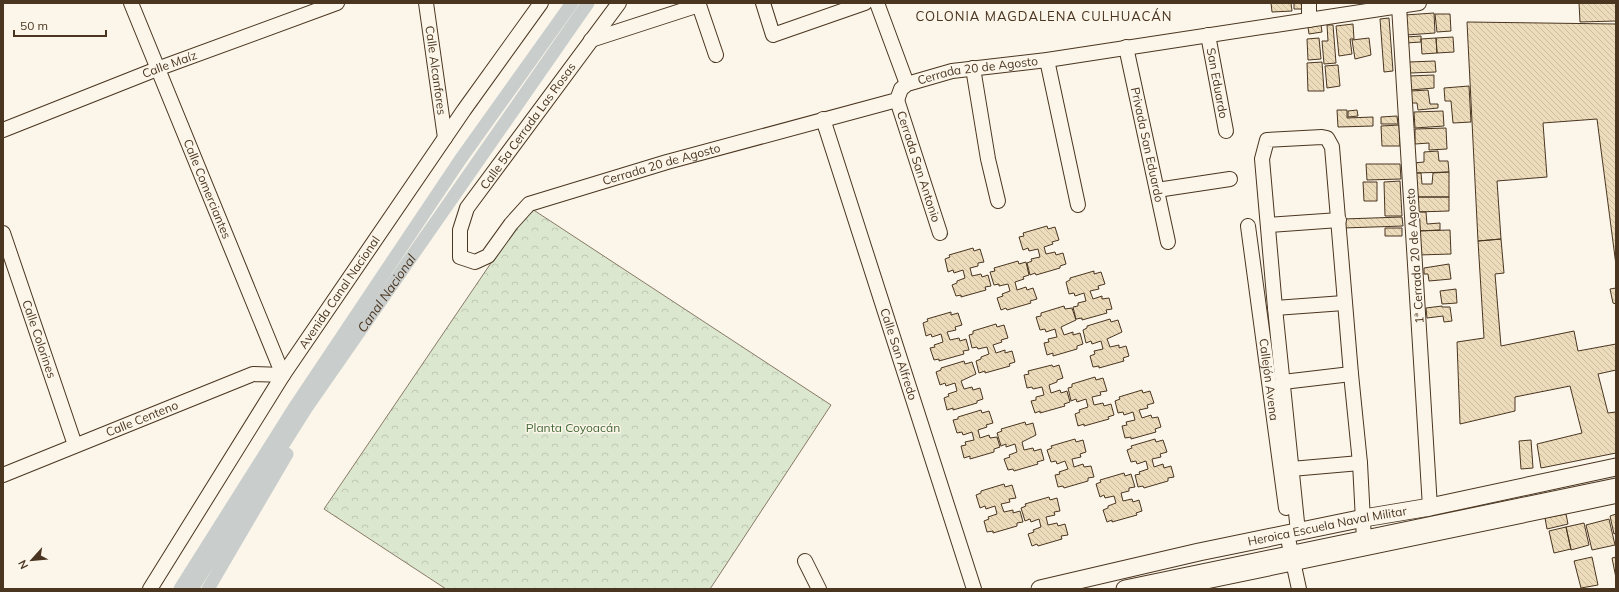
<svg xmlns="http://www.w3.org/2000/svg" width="1619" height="592" viewBox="0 0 1619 592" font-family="Mulish,sans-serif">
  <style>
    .forest { fill: url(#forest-crowns); stroke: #887966 }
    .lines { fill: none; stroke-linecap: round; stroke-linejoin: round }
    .canal { stroke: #c9cecd; stroke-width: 13 }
    .building { fill: url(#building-back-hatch); stroke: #4a3520 }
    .minor-casing { stroke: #4a3520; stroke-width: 16 }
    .major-casing { stroke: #4a3520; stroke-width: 19 }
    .minor { stroke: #fbf6e9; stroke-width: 14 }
    .major { stroke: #fbf6e9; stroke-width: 17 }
    .labels { text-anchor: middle; stroke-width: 3; stroke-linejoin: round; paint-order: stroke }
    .street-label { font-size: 12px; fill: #4a3520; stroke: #fbf6e9 }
    .park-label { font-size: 12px; fill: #436837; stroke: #fbf6e9 }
    .neighbourhood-label { font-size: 13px; letter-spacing: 1px; fill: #4a3520; stroke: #fbf6e9 }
    .water-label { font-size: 13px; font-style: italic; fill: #4a3520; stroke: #fbf6e9 }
  </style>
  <defs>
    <pattern id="forest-crowns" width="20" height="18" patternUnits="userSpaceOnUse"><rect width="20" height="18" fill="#dce7d0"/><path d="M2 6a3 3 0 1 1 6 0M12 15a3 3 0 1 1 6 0" fill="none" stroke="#bec7b2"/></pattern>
    <pattern id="building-back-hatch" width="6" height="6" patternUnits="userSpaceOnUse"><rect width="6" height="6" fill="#ecdcbc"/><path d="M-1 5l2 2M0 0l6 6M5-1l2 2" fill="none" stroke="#ccbda1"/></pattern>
  </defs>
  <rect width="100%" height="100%" fill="#fbf6e9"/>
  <path class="forest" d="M529 207 831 405 710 589H446L324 509Z"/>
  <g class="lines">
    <g class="canal">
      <path d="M180 589 296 405 460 160 572 3"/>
      <path id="s1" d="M192 589 307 407 588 3"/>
      <path d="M208 589 287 454"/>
    </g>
  </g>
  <path class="building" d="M1271 3H1291L1292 11 1272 12Z
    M1294 3H1301L1302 9H1294Z
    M1579 3H1616V21L1580 22Z
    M1434 13 1435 33 1406 35 1405 15Z
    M1435 14H1450L1451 31 1437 32Z
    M1389 18 1393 71 1384 72 1380 19Z
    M1467 22 1616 24V265L1597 119 1543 123 1547 177 1497 181 1501 239 1478 241Z
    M1353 24 1354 39H1350L1352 54 1339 56 1336 26Z
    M1321 25 1322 32 1309 34 1308 27Z
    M1327 25H1333L1336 63 1324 64 1322 41H1328Z
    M1421 36V42L1406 43V37Z
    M1453 37 1454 52 1437 53 1436 38Z
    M1319 38 1321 59 1308 60 1307 39Z
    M1369 38 1371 55 1355 59 1352 40Z
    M1436 38 1437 53 1422 54 1421 39Z
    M1435 61 1436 72 1410 73 1409 62Z
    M1322 62 1324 91H1308L1307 63Z
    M1338 65 1340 86 1327 88 1325 66Z
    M1434 75V88L1410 90 1409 76Z
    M1469 86 1471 122 1453 123 1451 101H1445L1444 88Z
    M1428 90 1430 104H1438V108L1418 110 1417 103H1411V91Z
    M1337 110H1347V118L1373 117V126L1338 127Z
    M1357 110 1358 116 1348 117V111Z
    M1443 111 1444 126 1415 128 1414 112Z
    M1397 116 1398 124H1381V117Z
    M1399 125 1400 146H1382L1381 126Z
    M1446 128 1447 149 1429 150V143L1415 144V129Z
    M1438 151 1439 161H1448L1449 172 1415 173 1414 163 1424 162V152Z
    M1366 164H1400L1401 179 1367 180Z
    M1449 172V197H1415V173H1421L1422 184H1432L1433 173Z
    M1400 181 1402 216H1385L1384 182Z
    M1363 182H1377V201H1364Z
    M1415 197H1449V211L1416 212Z
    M1416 212H1426L1427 224 1440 223V230L1417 231Z
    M1402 217 1403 226 1343 228V219Z
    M1047 226 1048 229 1055 227 1059 240 1052 242 1053 244 1044 247 1046 254 1055 252 1056 255 1063 253 1066 264 1060 266V268L1036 275 1035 273 1030 275 1027 263 1032 261 1031 259 1040 257 1038 249 1029 251 1028 248 1023 250 1019 237 1024 236 1023 233Z
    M1385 228H1402V236H1385Z
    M1450 230 1451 254 1418 255 1417 231Z
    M1501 239 1504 273 1495 274 1501 346 1574 331 1578 351 1616 344V370L1598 374 1608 413 1616 412V453L1541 468 1537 444 1582 433 1570 386 1515 397V411L1460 424 1457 342 1484 338 1478 241Z
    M973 248 974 251 980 249 984 262 978 263V266L970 268 972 276 981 274 982 277 988 275 991 286 985 287 986 290 961 297V295L956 296 952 285 957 283V281L965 278 963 270 954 273 953 270 948 272 945 259 950 257 949 255Z
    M1018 261 1019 264 1026 262 1029 275 1023 277 1024 279 1015 282 1017 290 1026 287 1027 290 1033 288 1037 299 1030 301 1031 303 1007 310 1006 308 1001 310 997 298 1003 296 1002 294 1010 291 1008 284 999 286V284L994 285 990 272 995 271 994 268Z
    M1449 264 1451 279 1429 281 1428 274H1424V268Z
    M1094 271V274L1101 272 1105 284 1098 286 1099 289 1090 291 1093 299 1102 296V299L1109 298 1112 309 1106 310 1107 313 1082 320V318L1076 319 1073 307 1078 306V303L1086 301 1084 293 1075 296 1074 293 1069 294 1066 282 1070 280V278Z
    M1616 288V304L1613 303 1610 289Z
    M1456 289 1457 303 1442 304 1440 291Z
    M1064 306 1065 309 1072 308 1076 320 1061 327 1064 335 1073 332V335L1080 333 1083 344 1077 346V349L1053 356V353L1047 355 1044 343 1049 342 1048 339 1057 337 1055 329 1046 332 1045 329 1040 330 1036 317 1041 316V313Z
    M1442 306V307H1450L1452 321 1444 322 1443 316 1427 318 1426 308Z
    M951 312V315L958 313 962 325 955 327 956 330 947 332 950 340 959 338 960 341 966 339 969 350 963 351 964 354 939 361V359L934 360 930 348 935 347 934 345 943 342 941 334 932 337 931 334 926 336 923 323 928 321 927 319Z
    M1110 319 1111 322 1118 320 1122 332 1107 339 1110 347 1119 345V348L1126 346 1129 356 1123 358 1124 361 1099 368V366L1093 367 1090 356 1095 354 1094 351 1103 349 1101 341 1092 344 1091 341 1086 343 1083 330 1087 328V326Z
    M996 324 997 327 1004 325 1008 338 1001 340 1002 342 993 345 996 353 1005 350V353L1012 351 1015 362 1009 364 1010 366 985 373V371L979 373 976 361 981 359V357L989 354 987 347 978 349 977 347 972 348 969 335 973 334V331Z
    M964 361 965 364 972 362 976 374 961 381 964 389 972 387 973 390 980 388 983 399 977 401V403L953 410V408L947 410 944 398 949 396 948 394 957 391 955 383 946 386 945 383 940 385 936 372 941 370V368Z
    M1052 365 1053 367 1059 365 1063 378 1057 380V382L1049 385 1051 393 1060 390 1061 393 1067 391 1070 402 1064 404 1065 406 1040 413V411L1035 413 1031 401 1036 400V397L1044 395 1042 387 1033 389 1032 387 1027 388 1024 375 1029 374 1028 371Z
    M1095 377 1096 380 1103 378 1107 391 1100 392 1101 395 1092 397 1094 405 1103 403 1104 406 1111 404 1114 415 1108 417 1109 419 1084 426V424L1078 426 1075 414 1080 412 1079 410 1088 407 1086 399 1077 402 1076 399 1071 401 1068 388 1072 387V384Z
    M1142 390 1143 393 1150 391 1154 403 1147 405 1148 408 1139 410 1142 418 1151 415 1152 418 1158 417 1161 427 1155 429 1156 432 1131 439V437L1125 438 1122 426 1127 425 1126 422 1135 420 1133 412 1124 415 1123 412 1118 413 1115 401 1120 399 1119 397Z
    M981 410 982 413 989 411 993 423 986 425 987 427 978 430 980 438 989 435 990 438 997 437 1000 447 994 449V452L970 459V456L964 458 961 446 966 445 965 442 974 440 972 432 963 435 962 432 957 433 953 420 958 419V417Z
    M1025 422 1026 425 1033 423 1036 435 1022 442 1024 450 1033 448 1034 451 1041 449 1044 460 1037 462 1038 464 1014 471 1013 469 1008 470 1004 459 1010 457 1009 455 1017 452 1015 444 1006 447V444L1001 446 997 433 1002 431 1001 429Z
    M1075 439 1076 442 1083 440 1086 452 1080 454 1081 457 1072 459 1074 467 1083 464 1084 467 1091 466 1094 477 1088 478V481L1064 488 1063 486 1058 487 1055 475 1060 474 1059 472 1068 469 1065 461 1057 464 1056 461 1051 462 1047 450 1052 448 1051 446Z
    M1155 439 1156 442 1163 440 1167 452 1160 454 1161 457 1152 459 1154 467 1163 464 1164 468 1171 466 1174 477 1168 478V481L1144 488 1143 486 1138 487 1135 475 1140 474 1139 472 1148 469 1146 461 1137 464 1136 461 1131 462 1127 450 1132 448 1131 446Z
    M1531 440 1533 468 1521 469 1519 441Z
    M1124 473 1125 476 1131 474 1135 487 1129 488V491L1121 493 1123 501 1132 499 1133 502 1139 500 1142 511 1136 513 1137 515 1112 522V520L1107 522 1103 510 1108 508V506L1116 503 1114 496 1105 498 1104 495 1100 497 1096 484 1101 482 1100 480Z
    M1004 484 1005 487 1012 485 1016 498 1009 499 1010 502 1001 504 1004 512 1013 510V513L1020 511 1023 522 1017 523V526L993 533V531L987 532 984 521 989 519 988 517 997 514 995 506 986 509 985 506 980 508 976 495 981 493V491Z
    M1049 497 1050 500 1057 498 1060 511 1054 512 1055 515 1046 517 1048 525 1057 523 1058 526 1065 524 1068 535 1061 536 1062 539 1038 546 1037 544 1032 546 1028 534 1034 532 1033 530 1041 527 1039 519 1031 522 1030 519 1025 521 1021 508 1026 506 1025 504Z
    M1566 514 1568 524 1547 529 1545 518Z
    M1616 514V533L1614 534 1610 516Z
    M1609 519 1615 545 1592 550 1586 525Z
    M1584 523 1589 545 1571 550 1566 527Z
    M1566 527 1571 549 1554 553 1549 531Z
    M1592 557 1598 585 1581 588 1574 561Z
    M1616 557V578L1612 558Z"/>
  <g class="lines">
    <g class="minor-casing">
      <g id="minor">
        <path id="s2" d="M131 3 283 375"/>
        <path id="s3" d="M426 3 445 138"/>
        <path id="s4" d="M619 3 467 208 460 230V257L475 262 488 256 511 224 529 204 667 162 897 100 901 89 907 84 952 71 1047 60 1419 3"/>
        <path d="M763 3 773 35 865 3"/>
        <path d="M877 3 907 84"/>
        <path d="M1399 6 1430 507"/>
        <path d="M1309 20V3"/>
        <path id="s5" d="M1208 35 1226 131"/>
        <path d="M591 40 699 5 716 55"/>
        <path id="s6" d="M1126 47 1168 242"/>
        <path d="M1047 60 1078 205"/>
        <path d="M973 68 988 159 998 201"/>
        <path id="s7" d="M897 100 940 233"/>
        <path id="s8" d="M823 119 974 589"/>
        <path id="s9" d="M3 130 157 69 337 3"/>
        <path d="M1157 190 1230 179"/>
        <path d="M1268 225 1339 220"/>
        <path id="s10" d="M1248 226 1286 508"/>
        <path id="s11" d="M3 233 75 445"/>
        <path d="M1275 308 1344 303"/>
        <path d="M1283 382 1351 374"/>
        <path d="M1291 469 1360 463"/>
        <path id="s12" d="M3 475 253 374 283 375"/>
        <path d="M1298 532 1275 308 1262 159 1267 140 1322 137 1327 138 1332 147 1351 374 1360 463 1364 540"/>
        <path d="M1287 534 1299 589"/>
        <path d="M805 561 819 589"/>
        <path id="s13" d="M150 589 283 375 464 110 541 3"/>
        <path d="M1170 589 1616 496"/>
      </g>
    </g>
    <g class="major-casing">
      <g id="major">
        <path id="s14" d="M1040 589 1199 552 1364 518 1430 507 1616 467"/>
        <path d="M1125 589 1616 487"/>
      </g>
    </g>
    <use href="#minor" class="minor"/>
    <use href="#major" class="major"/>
  </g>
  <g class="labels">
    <g class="street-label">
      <text dy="4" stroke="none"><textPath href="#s9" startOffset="179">Calle Maíz</textPath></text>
      <text dy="4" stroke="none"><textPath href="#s3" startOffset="68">Calle Alcanfores</textPath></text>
      <text dy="4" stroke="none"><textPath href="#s4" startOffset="876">Cerrada 20 de Agosto</textPath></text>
      <text dy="4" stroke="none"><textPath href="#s5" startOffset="49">San Eduardo</textPath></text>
      <text transform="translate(528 126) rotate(-54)" y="4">Calle 5a Cerrada Las Rosas</text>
      <text dy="4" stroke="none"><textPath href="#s6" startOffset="100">Privada San Eduardo</textPath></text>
      <text dy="4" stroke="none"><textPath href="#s4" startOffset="540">Cerrada 20 de Agosto</textPath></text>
      <text dy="4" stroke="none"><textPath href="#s7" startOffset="70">Cerrada San Antonio</textPath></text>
      <text dy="4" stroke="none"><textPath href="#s2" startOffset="201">Calle Comerciantes</textPath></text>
      <text transform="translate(1415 256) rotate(-94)" y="4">1ª Cerrada 20 de Agosto</text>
      <text dy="4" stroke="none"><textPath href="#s13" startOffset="352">Avenida Canal Nacional</textPath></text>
      <text dy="4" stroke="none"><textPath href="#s11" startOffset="112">Calle Colorines</textPath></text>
      <text dy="4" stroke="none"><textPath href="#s8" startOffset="247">Calle San Alfredo</textPath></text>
      <text dy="4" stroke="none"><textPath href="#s10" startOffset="155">Callejón Avena</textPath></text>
      <text dy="4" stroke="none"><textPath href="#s12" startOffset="150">Calle Centeno</textPath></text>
      <text dy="4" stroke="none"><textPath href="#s14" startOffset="294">Heroica Escuela Naval Militar</textPath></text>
    </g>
    <g class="park-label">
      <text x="573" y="432">Planta Coyoacán</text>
    </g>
    <g class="neighbourhood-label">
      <text x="1044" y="21">COLONIA MAGDALENA CULHUACÁN</text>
    </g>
    <g class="water-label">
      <text dy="5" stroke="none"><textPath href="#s1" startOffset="354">Canal Nacional</textPath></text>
    </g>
  </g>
  <rect width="1619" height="592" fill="none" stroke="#4a3520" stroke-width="8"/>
  <g transform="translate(32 560) rotate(243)" stroke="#fbf6e9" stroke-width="3" paint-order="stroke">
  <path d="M0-3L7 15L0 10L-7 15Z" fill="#4a3520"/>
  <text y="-6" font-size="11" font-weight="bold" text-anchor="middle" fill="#4a3520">N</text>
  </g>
  <path d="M14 30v6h92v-6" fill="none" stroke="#4a3520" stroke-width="2"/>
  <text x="20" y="30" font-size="12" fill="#4a3520" stroke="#fbf6e9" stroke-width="3" paint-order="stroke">50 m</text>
</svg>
